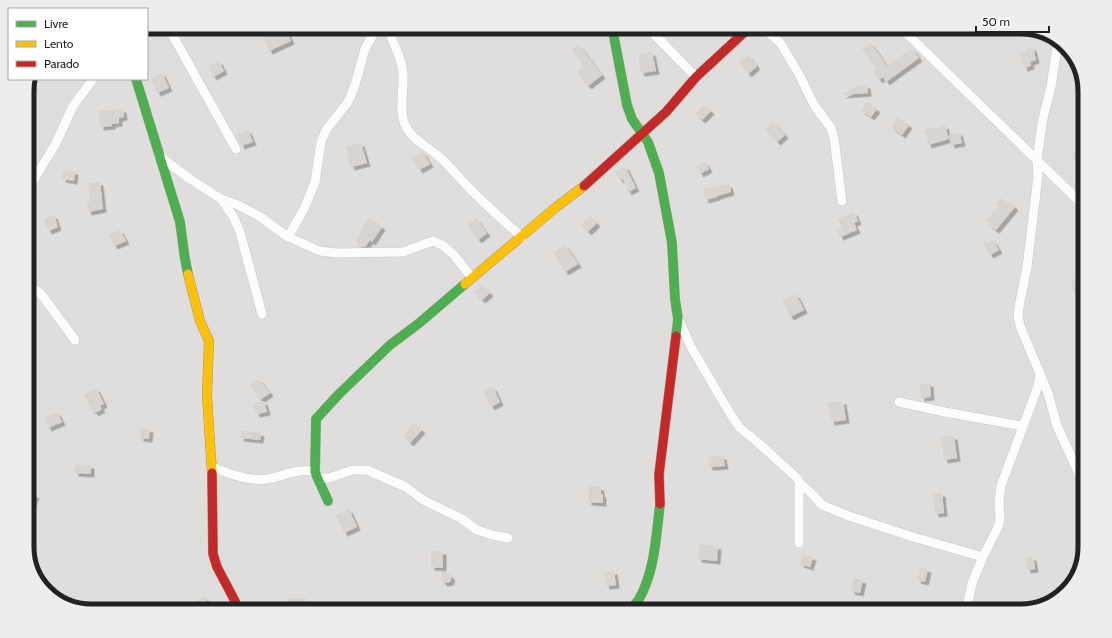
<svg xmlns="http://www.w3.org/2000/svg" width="1112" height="638" viewBox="0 0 1112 638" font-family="Cabin,sans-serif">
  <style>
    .residential { fill: #dfdedc }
    .building { fill: #d7d4d2; filter: url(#shadow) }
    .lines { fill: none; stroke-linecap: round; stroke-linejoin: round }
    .street-casing { stroke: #c9c8c7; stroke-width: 10 }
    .fast-casing { stroke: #999a82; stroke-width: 10 }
    .slow-casing { stroke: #999a82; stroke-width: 10 }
    .jam-casing { stroke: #999a82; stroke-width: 10 }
    .street { stroke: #fdfcfc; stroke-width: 9 }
    .fast { stroke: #4caf50; stroke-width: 9 }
    .slow { stroke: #ffc107; stroke-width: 9 }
    .jam { stroke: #c62828; stroke-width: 9 }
    .rim { fill: none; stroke: #222; stroke-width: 5 }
  </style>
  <defs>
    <filter id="shadow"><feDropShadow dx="3.5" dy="3.5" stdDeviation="0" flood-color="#0004"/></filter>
  </defs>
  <rect width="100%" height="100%" fill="#f0eeeb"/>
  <path class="residential" d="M147 27H1021L1053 35 1074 56 1085 87V547L1077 579 1053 602 1021 611H91L59 603 36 579 27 551V87L31 79H147Z"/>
  <path class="building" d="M259 27H285L291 41 269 51Z
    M871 43 887 66 912 48 919 58 886 82 883 77 879 80 873 71 876 68 862 49Z
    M579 45 602 75 588 86 577 72 584 67 572 50Z
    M1033 47 1036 60 1030 62 1031 66 1024 68 1020 53 1026 52 1025 49Z
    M652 52 656 71 641 73 638 55Z
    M748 55 757 66 748 74 739 62Z
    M219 61 224 71 213 77 208 66Z
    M162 73 169 88 157 93 151 78Z
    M859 85H867L868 93 842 95Z
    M867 102 877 109 871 117 861 110Z
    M704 105 711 111 702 120 695 114Z
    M123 109 124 117 119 118V123L112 124V126L100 127 99 111Z
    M898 117 909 125 902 135 891 127Z
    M773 121 785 135 777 142 765 129Z
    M945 125 949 139 928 145 924 130 935 127 936 128Z
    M248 130 253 142 241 146 237 134Z
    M959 132 962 143 951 145 949 135Z
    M361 143 367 163 351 167 346 147Z
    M1085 144V172H1084L1081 165 1077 166 1072 153 1077 152 1075 147Z
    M423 152 430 164 419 170 412 158Z
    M705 162 709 169 700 174 696 167Z
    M625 166 636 188 628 192 623 179 620 180 615 172Z
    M63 170 75 171 74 181 62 179Z
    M100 182 103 209 88 212 86 202H90L88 183Z
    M729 184 731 192 717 196V197L705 200 703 189Z
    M1001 198 1007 203 1008 201 1015 207 996 230 989 225 990 224 986 220 998 207 995 205Z
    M854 212 858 221 854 223 857 230 840 237 837 230 842 228 838 219Z
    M54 215 58 227 48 231 44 219Z
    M590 216 597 223 588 232 581 225Z
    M370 217 382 227 372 242 370 240 365 247H362L355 241 361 233 359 232Z
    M476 218 487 233 478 240 467 225Z
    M120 230 126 241 114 246 109 235Z
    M993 240 999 250 990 255 984 244Z
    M565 245 578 264 565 272 553 253Z
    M1083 277 1085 290 1074 292 1071 280Z
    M482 285 490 293 482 300 474 292Z
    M796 294 804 310 790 317 782 300Z
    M259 379 270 393 260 400 250 386Z
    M930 383 931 397 921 398 920 384Z
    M493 387 500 402 491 407 483 391Z
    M96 388 104 404 100 406 102 409 95 413 93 410 92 411 84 395Z
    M264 401 267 412 256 414 253 403Z
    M843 401 846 420 831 422 828 403Z
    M57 412 62 422 48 428 44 418Z
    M414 423 422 430 410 443 403 436Z
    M141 428 150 429 149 439 140 438Z
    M241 430 261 433 260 440 240 438Z
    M954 436 957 458 944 460 941 437Z
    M723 456 725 466 709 467 708 457Z
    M75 465H91V474L75 473Z
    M589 486 601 487V494H603V503L588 502Z
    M27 491 36 495 27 515Z
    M942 493 944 513 935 514 933 494Z
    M349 509 357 527 344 533 336 515Z
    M700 544 718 546 717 561 698 559Z
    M431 551H443V568L431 567Z
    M803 554 813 557 810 567 800 564Z
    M1033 557 1035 569 1027 570 1026 558Z
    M920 567 928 569 925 582 917 580Z
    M614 571 616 585 606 586 604 572Z
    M442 572 448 573 452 577 450 582 444 583 442 581 441 579Z
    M854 578 863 580 860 593 851 591Z
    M204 596 210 607 202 611 196 601Z
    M287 598H306L307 611H288Z"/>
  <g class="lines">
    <g class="street-casing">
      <path id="street" d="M168 27 236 149
        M388 27C392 43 402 57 403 73 404 89 399 107 404 122 409 139 431 148 443 160 453 170 462 181 472 191 488 207 505 222 522 237
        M647 27 696 77
        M759 27 773 36 781 44 800 76 814 105 831 128 834 138 842 201
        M900 27 1085 207
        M1058 40 1051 87 1043 118 1037 159 1038 176 1027 267 1019 307 1018 316 1020 326 1048 393 1057 426 1085 487
        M160 157 190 179 221 199 238 205 259 216 288 237 320 251 336 253 403 252 433 241 442 245 454 255 472 278
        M27 191 56 143 73 106 93 79
        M221 199 234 218 240 232 262 314
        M288 237 304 209 315 182 321 142 326 130 348 102 355 85 365 49 377 27
        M27 284 41 294 75 340
        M679 320 691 347 731 415 740 428 756 441 797 478 799 482V543
        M899 402 945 412 1022 426
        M212 467C230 474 253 483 272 478 282 476 292 471 302 471 306 470 311 471 315 472
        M319 478H329L352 470H367L406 487 423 500 462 519 477 530 492 535 508 538
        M799 482 812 494 822 505 849 516 913 537 983 557
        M638 601 640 611
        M968 611 967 607 972 583 983 557 998 527 1000 520 999 501 1001 486 1038 386 1040 375"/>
    </g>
    <g class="fast-casing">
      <path id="fast" d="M612 27 627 105 632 119 648 142 659 173 672 243 675 299 678 319 676 336
        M136 79 180 222 185 259 188 274
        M328 501 315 472 316 419 339 394 390 345 418 324 465 284
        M628 611C632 607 636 604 639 599 655 571 656 536 660 504"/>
    </g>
    <g class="slow-casing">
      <path id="slow" d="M188 274 200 321 209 341 207 396 212 473
        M465 284 555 208 584 186"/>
    </g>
    <g class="jam-casing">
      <path id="jam" d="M584 186 666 112 696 77 750 27
        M212 473 213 554 217 567 235 601 238 611
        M660 504 659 474 676 336"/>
    </g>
    <use href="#street" class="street"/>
    <use href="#fast" class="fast"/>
    <use href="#slow" class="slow"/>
    <use href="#jam" class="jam"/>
  </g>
  <path d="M0 0H1112V638H0ZM91 34H1021A57 57 0 0 1 1078 91V547A57 57 0 0 1 1021 604H91A57 57 0 0 1 34 547V91A57 57 0 0 1 91 34Z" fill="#ededed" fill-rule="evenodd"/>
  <path class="rim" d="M91 34H1021A57 57 0 0 1 1078 91V547A57 57 0 0 1 1021 604H91A57 57 0 0 1 34 547V91A57 57 0 0 1 91 34Z"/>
  <rect x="8" y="8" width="140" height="72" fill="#ffffff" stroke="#a7a7a7"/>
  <rect x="16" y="21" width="20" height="6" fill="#4caf50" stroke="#a7a7a7"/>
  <text x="44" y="28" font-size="12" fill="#222222">Livre</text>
  <rect x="16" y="41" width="20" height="6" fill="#ffc107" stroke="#a7a7a7"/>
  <text x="44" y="48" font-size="12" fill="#222222">Lento</text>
  <rect x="16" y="61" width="20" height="6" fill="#c62828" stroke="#a7a7a7"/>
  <text x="44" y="68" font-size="12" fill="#222222">Parado</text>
  <path d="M976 26v6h73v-6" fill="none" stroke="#222222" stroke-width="2"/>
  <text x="982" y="26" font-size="12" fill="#222222" stroke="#ffffff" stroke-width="3" paint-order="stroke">50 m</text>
</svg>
